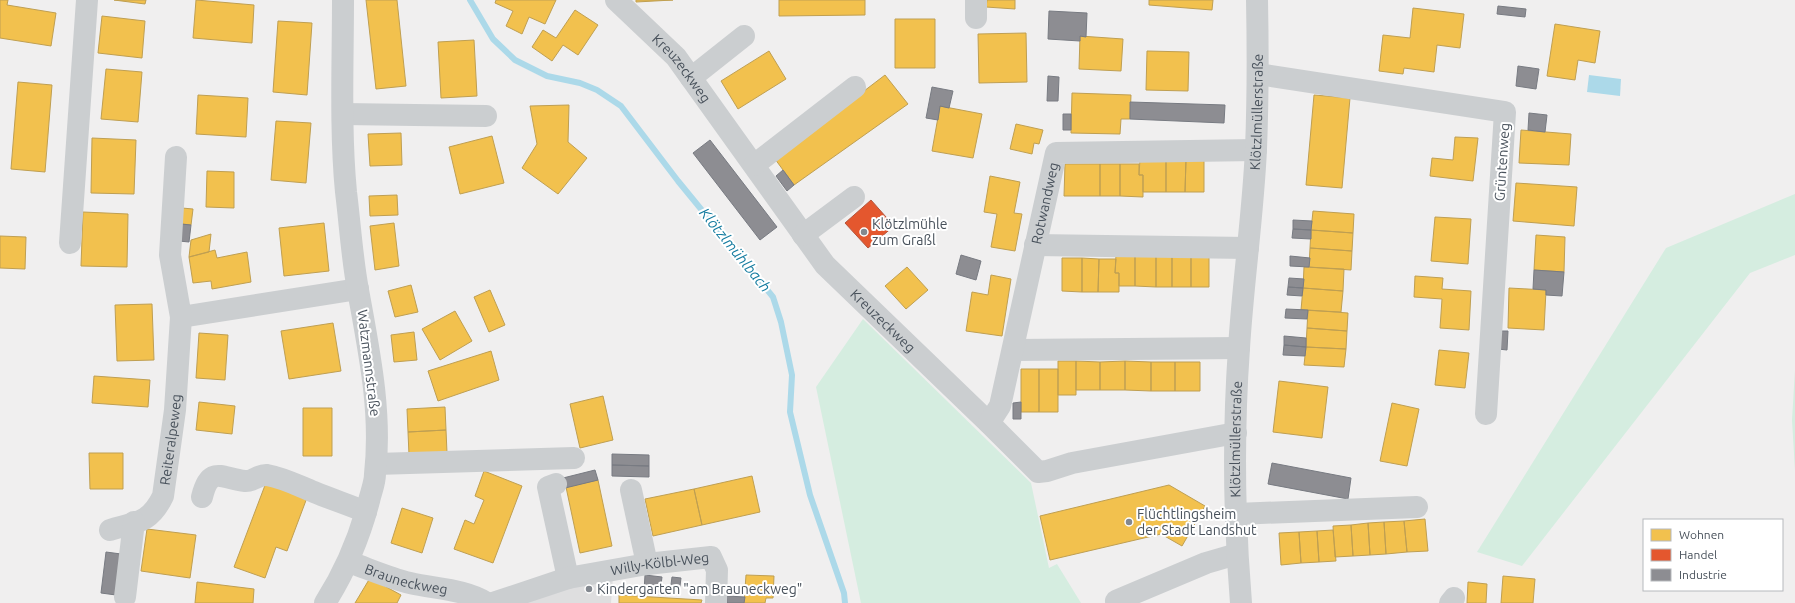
<svg xmlns="http://www.w3.org/2000/svg" width="1795" height="603" viewBox="0 0 1795 603" font-family="Ubuntu,sans-serif">
  <style>
    .education { fill: #dededf }
    .green { fill: #d5ede0 }
    .water { fill: #acd9e9 }
    .homes { fill: #f2c14e; stroke: #bf9f52 }
    .shops { fill: #e4572e; stroke: #b5553c }
    .industry { fill: #8d8d92; stroke: #787b82 }
    .lines { fill: none; stroke-linecap: round; stroke-linejoin: round }
    .stream { stroke: #acd9e9; stroke-width: 6 }
    .minor { stroke: #cbced0; stroke-width: 22 }
    .poi-dot { fill: #83888f; stroke: #fff; stroke-width: 1.5 }
    .labels { text-anchor: middle; stroke-width: 4; stroke-linejoin: round; paint-order: stroke }
    .street-label { font-size: 14px; fill: #48515b; stroke: #fff }
    .poi-label { font-size: 14px; fill: #48515b; stroke: #fff; text-anchor: start }
    .water-label { font-size: 15px; font-style: italic; fill: #157ca0; stroke: #fff }
  </style>
  <rect width="100%" height="100%" fill="#f0efef"/>
  <path class="education" d="M613 576 611 603H516Z"/>
  <path class="green" d="M1795 194V255L1750 273 1522 566 1477 552 1666 248Z
    M863 319 1031 483 1049 568 1057 564 1081 603H861L816 387Z
    M1795 370V471L1792 420Z"/>
  <path class="water" d="M1589 75 1621 79 1620 96 1587 92Z"/>
  <path class="homes" d="M0 0H8L7 5 56 13 51 46 0 38Z
    M114 0H146L145 4Z
    M196 0 254 5 252 43 193 38Z
    M366 0H397L406 86 376 89Z
    M496 0H556L545 24 529 17 522 34 506 26 513 11 495 3Z
    M636 0H673L636 2Z
    M779 0H865V15L779 16Z
    M987 0H1015V9L986 7Z
    M1149 0H1213L1212 10 1149 5Z
    M1413 8 1464 14 1460 48 1437 45 1434 72 1404 68 1403 74 1379 71 1383 35 1410 38Z
    M575 10 598 25 578 55 563 45 552 61 532 47 543 30 556 38Z
    M102 16 145 21 142 58 98 53Z
    M895 19H935V68H895Z
    M278 21 312 23 307 95 273 92Z
    M1555 24 1600 31 1595 63 1578 60 1575 80 1547 76Z
    M1026 33 1027 82 979 83 978 34Z
    M1080 36 1123 39 1121 71 1079 69Z
    M474 40 477 96 441 98 438 42Z
    M769 51 786 79 738 109 721 81Z
    M1147 51 1189 52 1188 91 1146 90Z
    M106 69 142 72 138 122 101 119Z
    M885 75 908 104 794 185 775 159Z
    M18 82 52 85 45 172 11 169Z
    M1072 93 1131 95 1130 119H1121L1120 134 1071 133Z
    M198 95 248 98 246 137 196 134Z
    M1314 95 1350 98 1342 188 1306 185Z
    M569 105 568 142 587 158 558 194 522 168 537 144 530 106Z
    M940 106 982 114 973 158 932 151Z
    M276 121 311 123 306 183 271 180Z
    M1016 124 1043 130 1039 144 1034 143 1032 154 1010 149Z
    M1521 130 1571 134 1569 165 1519 163Z
    M401 133 402 165 370 166 368 134Z
    M492 136 504 183 460 194 449 147Z
    M1455 137 1478 138 1473 181 1430 176 1432 158 1453 160Z
    M92 138 136 140 134 194 91 193Z
    M1140 159H1166V192H1143V175H1139Z
    M1166 159H1186L1185 192H1166Z
    M1186 159H1204V192H1185Z
    M1065 164H1100V196H1064Z
    M1100 164H1120V196H1100Z
    M1120 164H1139V175H1143V197L1120 196Z
    M207 171 234 172V208L206 207Z
    M990 176 1020 182 1014 213 1022 214 1015 251 991 247 997 214 984 212Z
    M1516 183 1577 187 1574 226 1513 221Z
    M397 195 398 215 370 216 369 196Z
    M182 208 193 209 191 225 181 224Z
    M1313 211 1354 214 1353 233 1311 230Z
    M83 212 128 214 127 267 81 266Z
    M1435 217 1471 219 1468 264 1431 261Z
    M324 223 329 271 284 276 279 228Z
    M394 223 399 266 375 270 370 226Z
    M1311 230 1353 233 1352 251 1310 248Z
    M211 234 209 252 189 257 191 240Z
    M1536 235 1565 237 1564 272 1534 270Z
    M0 236 26 237 25 269 0 268Z
    M1310 248 1352 251 1351 270 1309 267Z
    M215 250 217 258 247 252 251 282 212 289 211 281 193 283 189 257Z
    M1116 255H1135V286H1119V273H1115Z
    M1135 255H1156V287L1135 286Z
    M1156 255H1172V287H1156Z
    M1172 255 1191 256V287H1172Z
    M1191 256H1209V287H1191Z
    M1062 258H1082V292L1062 291Z
    M1082 258 1099 259 1098 292H1082Z
    M1099 259H1116L1115 273H1119V292H1098Z
    M907 267 928 290 906 309 885 286Z
    M1304 267 1344 269 1343 291 1303 288Z
    M991 275 1011 279 1002 336 966 331 972 292 988 295Z
    M1415 276 1443 278 1442 289 1471 291 1469 330 1440 328 1442 299 1414 297Z
    M411 285 418 312 395 317 388 291Z
    M1303 288 1343 291 1341 312 1301 310Z
    M1509 288 1546 290 1544 330 1508 328Z
    M490 290 505 325 489 332 474 297Z
    M152 304 154 360 117 361 115 305Z
    M1308 310 1348 313 1347 331 1307 328Z
    M455 311 472 341 440 360 422 329Z
    M333 323 341 371 289 379 281 331Z
    M1307 328 1347 331 1346 349 1306 347Z
    M414 332 417 360 394 362 391 335Z
    M199 333 228 335 225 380 196 378Z
    M1306 347 1346 349 1344 367 1304 365Z
    M1439 350 1469 353 1465 388 1435 385Z
    M491 351 499 380 438 401 428 371Z
    M1058 361H1076V395H1058Z
    M1076 361 1100 362V390H1076Z
    M1125 361 1151 362V391L1125 390Z
    M1125 361V390H1100V362Z
    M1151 362H1175V391H1151Z
    M1175 362H1200V391H1175Z
    M1021 369H1039V412H1021Z
    M1039 369H1058V412H1039Z
    M94 376 150 380 148 407 92 403Z
    M1279 381 1328 387 1322 438 1273 432Z
    M603 396 613 440 580 448 570 404Z
    M199 402 235 406 232 434 196 430Z
    M1392 403 1419 409 1407 466 1380 461Z
    M445 407 446 430 408 432 407 409Z
    M303 408H332V456H303Z
    M446 430 447 453 409 455 408 432Z
    M89 453H123V489H90Z
    M484 471 522 486 493 563 454 549 465 520 474 524 484 500 475 496Z
    M752 476 760 512 702 525 694 489Z
    M267 480 308 495 287 551 276 547 265 578 234 567Z
    M598 480 612 546 580 553 566 487Z
    M1169 485 1205 506 1182 546 1161 534 1050 560 1040 516Z
    M694 489 702 525 653 536 645 499Z
    M402 508 433 518 422 553 391 543Z
    M1425 519 1428 551 1407 552 1404 521Z
    M1404 521 1407 552 1386 554 1384 522Z
    M1384 522 1386 554 1370 555 1368 523Z
    M1368 523 1370 555 1353 556 1351 525Z
    M1351 525 1353 556 1335 557 1333 526Z
    M147 529 196 535 190 578 141 571Z
    M1333 530 1336 561 1319 562 1317 531Z
    M1317 531 1319 562 1301 563 1299 532Z
    M1299 532 1301 563 1281 565 1279 533Z
    M746 575 774 576 773 598H766L765 603H744Z
    M1503 576 1535 579 1533 603H1501Z
    M370 578 401 595 397 603H355Z
    M197 582 254 589 253 603H195Z
    M1468 582 1487 584 1486 603H1467Z
    M619 595 702 600 701 603H619Z"/>
  <path class="shops" d="M871 200 894 226 868 248 845 223Z"/>
  <path class="industry" d="M1498 6 1526 9 1525 17 1497 14Z
    M1049 11 1087 13 1086 37 1080 36V41L1048 39Z
    M1518 66 1539 69 1536 89 1516 86Z
    M1048 76 1059 77 1058 101H1047Z
    M932 87 953 91 949 108 940 106 938 120 926 118Z
    M1130 102 1225 105 1224 123 1130 119Z
    M1529 113 1547 115 1545 132 1528 130Z
    M1063 114H1071V130H1063Z
    M710 140 777 227 760 240 693 153Z
    M783 170 794 185 787 191 776 176Z
    M1293 220 1312 221 1311 230 1293 229Z
    M181 224 191 225 189 242 179 241Z
    M1293 229 1311 230V239L1292 238Z
    M961 255 981 261 976 280 956 274Z
    M1290 256 1310 258 1309 267 1290 266Z
    M1534 270 1564 272 1562 296 1546 295V290L1533 289Z
    M1289 278 1304 279 1303 288 1288 287Z
    M1288 287 1303 288 1302 296 1287 295Z
    M1286 309 1308 310 1307 319 1285 318Z
    M1499 331H1508L1507 350 1498 349Z
    M1284 336 1306 338V347L1284 345Z
    M1284 345 1306 347 1305 356 1283 355Z
    M1021 402V419H1013V403Z
    M612 454 649 455V466L612 465Z
    M1272 463 1351 478 1348 499 1268 484Z
    M612 465 649 466V477L612 476Z
    M595 470 598 480 557 490 555 480Z
    M106 552 121 554 116 595 101 593Z
    M645 575 662 577 660 592 644 591Z
    M672 577 681 578 679 594 670 592Z
    M727 596 745 597 744 603H727Z"/>
  <g class="lines">
    <path class="stream" d="M470 0 493 39 515 60 547 76 580 83 597 90 621 106 678 181 773 297 781 322 792 375 790 412 810 495 844 593 845 603"/>
    <g class="minor">
      <path id="s1" d="M616 0 676 57 825 265 989 423 1038 472 1047 471 1072 463 1236 433"/>
      <path d="M976 18V0"/>
      <path d="M1258 74 1505 112 1486 414"/>
      <path d="M691 78 744 36"/>
      <path d="M343 114 486 116"/>
      <path d="M754 165 855 87"/>
      <path d="M803 235 854 197"/>
      <path d="M70 243 87 0"/>
      <path d="M1035 245 1248 248"/>
      <path d="M181 317 358 289"/>
      <path d="M1014 350 1239 348"/>
      <path id="s2" d="M989 423 1000 406 1056 153 1256 150"/>
      <path d="M376 464 574 458"/>
      <path d="M556 484 548 487 568 578"/>
      <path d="M631 490 647 564"/>
      <path d="M202 497C210 464 222 479 245 481 253 482 259 474 267 475 284 478 299 486 314 492 331 499 349 505 366 512"/>
      <path d="M1236 514 1417 507"/>
      <path id="s3" d="M110 530C137 522 150 523 163 496L175 410 181 317 170 255 176 157"/>
      <path id="s4" d="M349 562C369 569 389 578 410 583 435 589 465 589 487 603"/>
      <path d="M125 597 134 522"/>
      <path d="M1116 601 1206 563 1237 554"/>
      <path d="M325 603C346 570 359 539 369 501 371 492 375 483 375 474 382 412 369 351 358 290 352 258 350 224 346 192 340 130 343 62 343 0"/>
      <path id="s5" d="M493 603 568 578 647 564 711 557 717 570 716 603"/>
      <path id="s6" d="M1241 603C1234 519 1233 433 1239 348 1243 282 1253 215 1256 149 1258 99 1258 50 1257 0"/>
      <path d="M1450 603 1454 598"/>
    </g>
  </g>
  <g class="poi-dot">
    <circle cx="864" cy="232" r="4"/>
    <circle cx="1129" cy="522" r="4"/>
    <circle cx="589" cy="589" r="4"/>
  </g>
  <g class="labels">
    <g class="street-label">
      <text dy="5" stroke="none"><textPath href="#s1" startOffset="95">Kreuzeckweg</textPath></text>
      <text dy="5" stroke="none"><textPath href="#s6" startOffset="492">Klötzlmüllerstraße</textPath></text>
      <text transform="translate(1502 162) rotate(-86)" y="5">Grüntenweg</text>
      <text dy="5" stroke="none"><textPath href="#s2" startOffset="228">Rotwandweg</textPath></text>
      <text dy="5" stroke="none"><textPath href="#s1" startOffset="419">Kreuzeckweg</textPath></text>
      <text transform="translate(369 363) rotate(83)" y="5">Watzmannstraße</text>
      <text dy="5" stroke="none"><textPath href="#s3" startOffset="123">Reiteralpeweg</textPath></text>
      <text dy="5" stroke="none"><textPath href="#s6" startOffset="164">Klötzlmüllerstraße</textPath></text>
      <text dy="5" stroke="none"><textPath href="#s5" startOffset="172">Willy-Kölbl-Weg</textPath></text>
      <text dy="5" stroke="none"><textPath href="#s4" startOffset="60">Brauneckweg</textPath></text>
    </g>
    <g class="poi-label">
      <text x="872" y="229">Klötzlmühle<tspan x="872" dy="16">zum Graßl</tspan></text>
      <text x="1137" y="519">Flüchtlingsheim<tspan x="1137" dy="16">der Stadt Landshut</tspan></text>
      <text x="597" y="594">Kindergarten "am Brauneckweg"</text>
    </g>
    <g class="water-label">
      <text transform="translate(735 250) rotate(51)" y="5">Klötzlmühlbach</text>
    </g>
  </g>
  <rect x="1643" y="519" width="140" height="72" fill="#ffffff" stroke="#b6b9bd"/>
  <rect x="1651" y="529" width="20" height="12" fill="#f2c14e" stroke="#b6b9bd"/>
  <text x="1679" y="539" font-size="12" fill="#48515b">Wohnen</text>
  <rect x="1651" y="549" width="20" height="12" fill="#e4572e" stroke="#b6b9bd"/>
  <text x="1679" y="559" font-size="12" fill="#48515b">Handel</text>
  <rect x="1651" y="569" width="20" height="12" fill="#8d8d92" stroke="#b6b9bd"/>
  <text x="1679" y="579" font-size="12" fill="#48515b">Industrie</text>
</svg>
